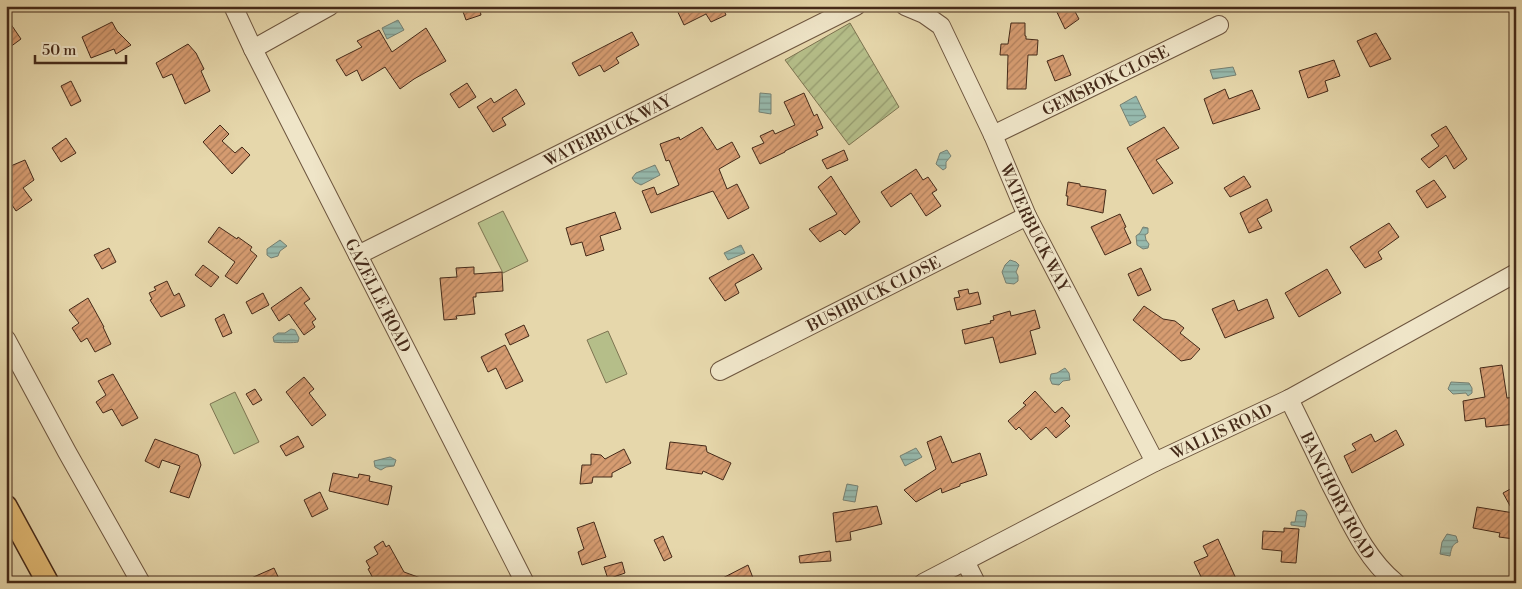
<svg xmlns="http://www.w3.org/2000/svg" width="1522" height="589" viewBox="0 0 1522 589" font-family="'Libre Bodoni',serif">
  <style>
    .park { fill: #b5be89; stroke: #7d7451 }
    .garden { fill: url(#garden-furrows); stroke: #7d7451 }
    .water { fill: url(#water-rules); stroke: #768072 }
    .building { fill: url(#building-hatch); stroke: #452a19 }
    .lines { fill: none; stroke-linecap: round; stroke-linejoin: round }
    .minor-casing { stroke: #6d553e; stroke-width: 20 }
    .major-casing { stroke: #452a19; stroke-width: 24 }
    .minor { stroke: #efe5c8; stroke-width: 18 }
    .major { stroke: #e3bc76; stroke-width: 21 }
    .labels { text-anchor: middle; stroke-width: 4; stroke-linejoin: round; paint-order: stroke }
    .street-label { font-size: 16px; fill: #452a19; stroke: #efe5c8 }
  </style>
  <defs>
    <pattern id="garden-furrows" width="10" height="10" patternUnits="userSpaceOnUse" patternTransform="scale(1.25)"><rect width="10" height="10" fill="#b5be89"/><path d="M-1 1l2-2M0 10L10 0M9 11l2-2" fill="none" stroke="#959b6f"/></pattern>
    <pattern id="water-rules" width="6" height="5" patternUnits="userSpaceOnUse" patternTransform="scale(1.25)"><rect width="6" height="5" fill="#96b9ad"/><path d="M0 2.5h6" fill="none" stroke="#7c978c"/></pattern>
    <pattern id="building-hatch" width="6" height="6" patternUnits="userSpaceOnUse" patternTransform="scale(1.25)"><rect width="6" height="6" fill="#d69c71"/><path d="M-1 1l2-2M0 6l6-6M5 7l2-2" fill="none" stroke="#af7f5c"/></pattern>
  </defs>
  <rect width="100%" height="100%" fill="#e6d7ab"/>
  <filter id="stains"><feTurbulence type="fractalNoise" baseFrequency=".004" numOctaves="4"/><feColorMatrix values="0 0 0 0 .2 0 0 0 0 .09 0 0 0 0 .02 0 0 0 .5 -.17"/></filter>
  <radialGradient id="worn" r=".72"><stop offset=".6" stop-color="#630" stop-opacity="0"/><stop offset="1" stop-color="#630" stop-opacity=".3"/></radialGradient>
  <path class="park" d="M503 211 528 261 503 273 478 223Z
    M608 331 627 374 606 383 587 340Z
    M235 392 259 442 234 454 210 404Z"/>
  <path class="garden" d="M850 23 899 107 849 145 785 60Z"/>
  <path class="water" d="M398 20 404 30 387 39 382 28Z
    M1233 67 1236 75 1213 79 1210 70Z
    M760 93 771 94V114L759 112Z
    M1136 96 1146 117 1130 126 1120 105Z
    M947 150 951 156 946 162V168L943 170 936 164 940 153Z
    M655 165 660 175 641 185 635 182 632 178 636 173Z
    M1143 227 1148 228V233L1145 235 1146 240 1149 244 1148 248 1143 249 1137 245 1136 236 1140 233Z
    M280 240 287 246 280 251 278 256 271 258 267 255V249Z
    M741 245 745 253 728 260 724 253Z
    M1010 260 1016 262 1019 265 1016 272 1018 276V281L1014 284 1006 283 1002 272 1005 265Z
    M291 329 295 330 299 338 298 342C295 343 278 343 274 342L273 337 278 333H285Z
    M1065 368 1069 373 1070 380 1063 381 1059 385 1052 384 1050 379 1051 374 1057 373Z
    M1451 382 1469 383 1472 388V393L1468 396 1466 393 1453 394 1448 389Z
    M916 448 922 457 905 466 900 456Z
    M390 457 396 460 394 466 386 467 381 470 375 467 374 461Z
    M847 484 858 486 855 502 843 500Z
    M1301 510 1305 511 1307 514 1305 527 1291 525V522H1295L1297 511Z
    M1447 534 1456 536 1458 542C1452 544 1451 550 1450 556L1440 554 1442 542Z"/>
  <path class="building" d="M461 6H479L481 15 466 20Z
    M675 6H722L726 15 711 22 706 14 684 25Z
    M1054 6H1072L1079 19 1065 29Z
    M6 17 21 39 6 50Z
    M112 22 117 31 131 45 116 54 114 49 91 58 82 37Z
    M1011 23H1025V36H1026V39L1038 40 1037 55H1028L1026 89H1007L1008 55H1000L1001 44H1008Z
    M426 28 446 61 414 79 400 89 385 67 362 81 357 70 346 76 336 60 362 47 357 41 379 30 392 52Z
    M632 32 639 45 616 58 619 63 604 72 600 65 579 76 572 63Z
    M1376 33 1391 59 1370 67 1357 41Z
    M188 44 196 53 204 69 201 71 210 91 185 104 172 74 163 78 156 63Z
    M1063 55 1071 75 1055 81 1047 61Z
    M1334 60 1340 76 1325 81 1328 91 1308 98 1299 71Z
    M71 81 81 101 71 106 61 86Z
    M467 83 476 97 459 108 450 94Z
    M516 89 525 104 502 118 506 125 493 132 477 107 491 98 494 103Z
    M1225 89 1229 99 1252 90 1260 109 1213 124 1204 99Z
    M804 93 814 116 817 114 823 128 816 131 818 135 785 151V152L760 164 752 148 764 143 760 136 773 130 775 134 795 125 784 102Z
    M220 125 229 134 222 141 235 153 242 147 250 155 232 174 203 142Z
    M1446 126 1467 159 1454 169 1446 155 1429 168 1421 159 1439 146 1431 135Z
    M702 127 717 150 732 142 740 157 719 169 727 189 737 184 749 208 728 219 713 191 651 213 642 191 654 187 657 195 679 185 669 160 666 161 660 144 679 137 680 140Z
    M1164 127 1179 148 1156 160 1173 183 1153 194 1127 148Z
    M66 138 76 153 61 162 52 148Z
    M844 150 848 160 827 169 822 160Z
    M25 160 34 180 23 188 32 200 16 211 6 196V170L13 165Z
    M916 169 923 180 928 177 937 190 932 193 941 206 926 216 911 193 891 207 881 192Z
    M831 176 860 222 845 235 840 230 820 242 809 229 837 214 818 187Z
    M1244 176 1251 187 1230 197 1224 188Z
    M1434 180 1446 197 1427 208 1416 191Z
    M1068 182 1080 184V186L1088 187 1106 190 1103 213 1067 205 1068 196H1066Z
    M1267 199 1272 211 1257 219 1262 228 1249 233 1240 213Z
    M615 212 621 229 600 236 604 250 586 256 582 242 571 245 566 228Z
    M1120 214 1126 227 1124 228 1131 243 1105 255 1091 227Z
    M1389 223 1399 237 1378 252 1382 259 1365 268 1350 247Z
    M219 227 237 239 238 237 252 247 250 250 257 256 237 284 225 276 235 262 208 242Z
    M109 248 116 262 102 269 94 255Z
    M753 254 762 269 735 284 739 293 725 301 709 278Z
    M203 265 219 277 211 287 195 275Z
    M474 267V274L502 272 503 291 476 293V297H473L475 314 456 316 457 319 444 320 440 278 457 277 456 268Z
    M1141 268 1151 290 1138 296 1128 274Z
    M1327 269 1341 293 1299 317 1285 293Z
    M167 281 174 296 179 293 185 306 161 317 150 300 152 299 149 293 156 290 154 287Z
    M301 287 310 299 304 303 316 319 312 322 315 327 304 335 289 314 279 321 271 308Z
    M968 289 969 294 978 292 981 304 957 310 954 298 960 297 958 291Z
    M263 293 269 305 252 314 246 302Z
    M88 298 104 327H103L111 344 95 352 87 338 81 342 72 328 79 323 69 310Z
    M1267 299 1274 318 1225 338 1212 309 1234 300 1238 311Z
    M1144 306 1163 319 1175 321 1184 328 1180 333 1200 349 1191 359 1181 361 1133 320Z
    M1035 310 1040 328 1030 331 1036 354 1000 363 993 337 965 344 962 330 991 323 990 321 994 320 993 316 1010 311 1011 316Z
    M224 314 232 333 223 337 215 319Z
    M524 325 529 336 510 345 505 334Z
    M505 345 523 381 506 389 496 368 488 372 481 357Z
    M1502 365 1507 398 1516 397V424L1486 427 1485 418 1465 421 1463 401 1485 397 1480 368Z
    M113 374 138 418 122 426 112 409 103 413 96 402 106 395 98 381Z
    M304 377 314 389 309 393 326 415 312 426 286 392Z
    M255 389 262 400 253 405 246 394Z
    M1035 391 1055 413 1062 407 1070 416 1065 421 1070 426 1056 438 1046 427 1031 440 1019 427 1016 430 1008 421 1026 405 1023 403Z
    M1396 430 1404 445 1352 473 1344 456 1356 450 1352 444 1371 434 1375 442Z
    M298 436 304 447 286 456 280 446Z
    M941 436 952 463 980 453 987 475 960 484V486L942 493 941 488 916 502 904 490 936 469 927 442Z
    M155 439 198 455 201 465 189 498 170 492 180 466 162 460 159 468 145 461Z
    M670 442 706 446 707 452 731 463 723 480 703 471 702 474 666 469Z
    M624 449 631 463 612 473V477H593L592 483 580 484 582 465H591V454L601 455 605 459Z
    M333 473 358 478 359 474 370 476 369 481 392 486 388 505 329 491Z
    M1516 486V526L1514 539 1499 537 1500 533 1473 528 1477 507 1514 513 1503 493Z
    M320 492 328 509 312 517 304 500Z
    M877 506 882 524 850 532 851 540 836 542 833 513Z
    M594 522 606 557 582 565 578 552 584 549 577 528Z
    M1284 528 1299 529 1296 563 1281 562 1282 551 1262 549 1263 531 1284 532Z
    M663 536 672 557 664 561 654 540Z
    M1218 539 1238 583H1204L1194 562 1208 556 1203 546Z
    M383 541 386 547 389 545 404 572 429 581V583H384L374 580 368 569 370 568 366 561 378 554 374 547Z
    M830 551 831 561 800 563 799 556Z
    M622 562 625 573 608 579 604 567Z
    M748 565 755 583H713Z
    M274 568 281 583H240Z"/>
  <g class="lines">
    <g class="minor-casing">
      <g id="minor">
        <path id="s1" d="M233 6 253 49 525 583"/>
        <path id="s2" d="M905 6 924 14 941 26 993 135 1027 216 1155 462"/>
        <path d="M253 49 330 6"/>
        <path id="s3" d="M993 135 1219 25"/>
        <path id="s4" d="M358 255 856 6"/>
        <path d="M6 339 67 452 141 583"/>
        <path id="s5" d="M720 371 1027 216"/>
        <path id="s6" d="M1289 399C1303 427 1317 456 1331 485 1349 519 1365 558 1396 583"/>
        <path d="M965 561 976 583"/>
        <path id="s7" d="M923 583 1155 462 1289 399 1516 273"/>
      </g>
    </g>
    <g class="major-casing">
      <path id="major" d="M6 506 48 583"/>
    </g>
    <use href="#minor" class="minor"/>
    <use href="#major" class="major"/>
  </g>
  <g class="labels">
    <g class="street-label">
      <text dy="6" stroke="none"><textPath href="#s3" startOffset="125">GEMSBOK CLOSE</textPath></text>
      <text dy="6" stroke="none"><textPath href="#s4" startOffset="279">WATERBUCK WAY</textPath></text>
      <text dy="6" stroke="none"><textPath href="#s2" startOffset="264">WATERBUCK WAY</textPath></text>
      <text dy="6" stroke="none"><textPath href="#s5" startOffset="172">BUSHBUCK CLOSE</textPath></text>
      <text dy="6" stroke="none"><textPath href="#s1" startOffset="324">GAZELLE ROAD</textPath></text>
      <text dy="6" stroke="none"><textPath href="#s7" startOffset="335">WALLIS ROAD</textPath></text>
      <text dy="6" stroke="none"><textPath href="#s6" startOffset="108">BANCHORY ROAD</textPath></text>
    </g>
  </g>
  <rect width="1522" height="589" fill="none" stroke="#e6d7ab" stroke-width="25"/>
  <rect x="8" y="8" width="1507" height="574" fill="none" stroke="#452a19" stroke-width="2.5"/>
  <rect x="12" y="12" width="1497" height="564" fill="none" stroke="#452a19"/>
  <path d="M35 55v8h91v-8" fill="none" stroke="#452a19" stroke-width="2.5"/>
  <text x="42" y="55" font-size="15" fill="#452a19" stroke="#efe5c8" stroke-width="4" paint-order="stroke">50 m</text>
  <rect width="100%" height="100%" filter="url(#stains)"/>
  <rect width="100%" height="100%" fill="url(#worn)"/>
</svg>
